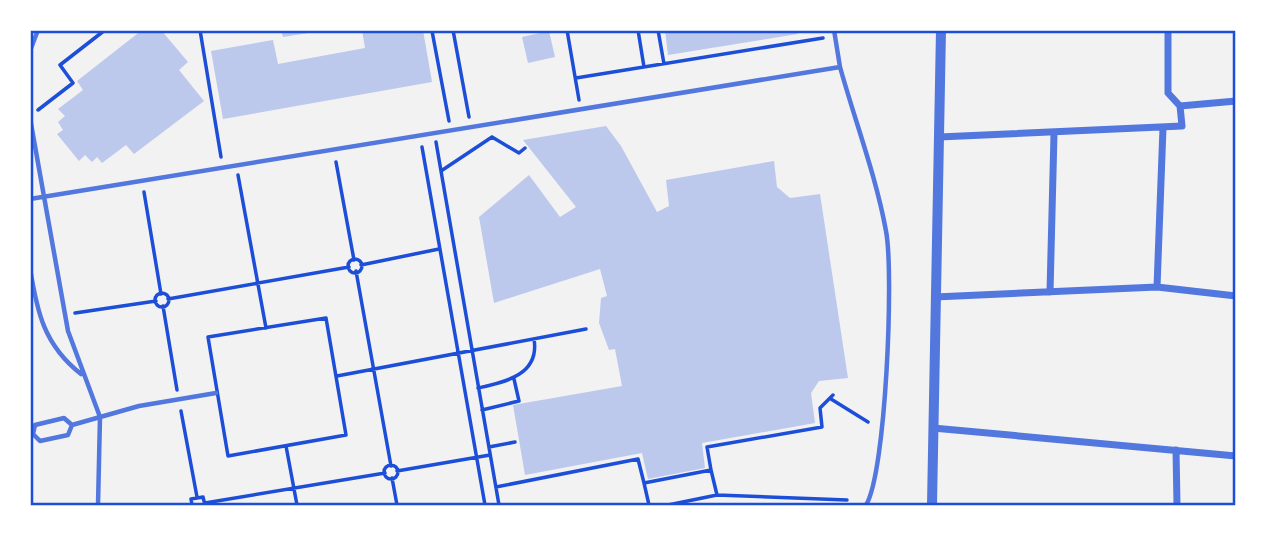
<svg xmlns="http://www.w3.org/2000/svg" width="1266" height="535" viewBox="0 0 1266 535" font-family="'Open Sans',sans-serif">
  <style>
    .building { fill: #bdc9ec }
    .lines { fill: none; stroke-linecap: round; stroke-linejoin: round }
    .path { stroke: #1d4ed8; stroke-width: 3.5 }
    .service { stroke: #5277de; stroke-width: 4.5 }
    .minor { stroke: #5277de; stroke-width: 7 }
    .tertiary { stroke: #5277de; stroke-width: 10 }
    .neatline { fill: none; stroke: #1d4ed8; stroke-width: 2.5 }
  </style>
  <rect width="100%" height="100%" fill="#f2f2f2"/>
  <path class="building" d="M142 30H161L188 62 179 70 204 101 134 154 126 145 102 163 97 157 92 162 85 155 79 161 57 134 63 130 58 122 65 116 58 109 83 90 77 81Z
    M281 30H321V31L283 37Z
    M362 30H423L432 82 223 119 211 51 273 40 278 64 365 48Z
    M665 30H797L798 34 668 55Z
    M549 31 555 57 528 63 522 37Z
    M606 126 621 146 657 212 669 206 666 180 774 161 777 187 790 198 820 194 848 378 819 381 811 393 815 423 702 443 705 468 648 479 642 453 525 475 513 405 622 386 615 349 609 350 599 323 601 298 607 296 600 269 494 303 479 217 529 175 560 217 576 207 523 140Z"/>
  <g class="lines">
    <path class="path" d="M200 30 221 157
      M440 30 432 31 449 121
      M453 30 469 117
      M567 30 579 100
      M638 30 644 67
      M658 30 664 64
      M576 78 823 38
      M38 110 73 83 60 65 105 30
      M492 137 441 171 499 505
      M492 137 519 153 525 148
      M436 142 441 171
      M422 147 485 505
      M336 162 354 260
      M238 175 266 328
      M144 192 161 294
      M348 266a7 7 0 1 1 14 0a7 7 0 1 1-14 0Z
      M361 265 439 249
      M356 271 391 466
      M155 300a7 7 0 1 1 14 0a7 7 0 1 1-14 0Z
      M168 299 349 267
      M163 306 177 390
      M75 313 156 301
      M326 318 346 435 228 456 208 337Z
      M337 376 586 329
      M478 388C505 382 540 375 534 339
      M831 399 868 422
      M482 410 519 401 514 379
      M181 411 197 497
      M286 446 297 505
      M489 447 515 442
      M384 472a7 7 0 1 1 14 0a7 7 0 1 1-14 0Z
      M711 470 717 495
      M397 471 490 455
      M392 478 397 505
      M644 483 649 505
      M496 487 638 459 644 483 711 470 707 447 822 427 820 408 833 395
      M205 503 385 473
      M192 505 191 499 203 497 205 505
      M668 505 717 495 847 500"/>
    <path class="service" d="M30 51 38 30
      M840 67C855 121 876 176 886 231 894 272 886 473 866 505
      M30 118 68 331 100 417 98 505
      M30 199 840 67 834 30
      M30 268C37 312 44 345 81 374
      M72 425 139 406 216 393
      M33 434 40 441 68 435 72 425
      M33 434 35 425 64 418 72 425"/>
    <path class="minor" d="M1168 30V93L1180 106
      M1180 106 1236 101
      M939 137 1182 126 1180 106
      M1157 287 1163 128
      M1050 292 1054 134
      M935 297 1157 287 1236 296
      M933 428 1236 456
      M1176 450 1177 505"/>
    <path class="tertiary" d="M932 505 941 30"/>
  </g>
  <rect width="1266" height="535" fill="none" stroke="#ffffff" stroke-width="63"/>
  <rect x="32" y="32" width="1202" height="472" class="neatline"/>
</svg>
